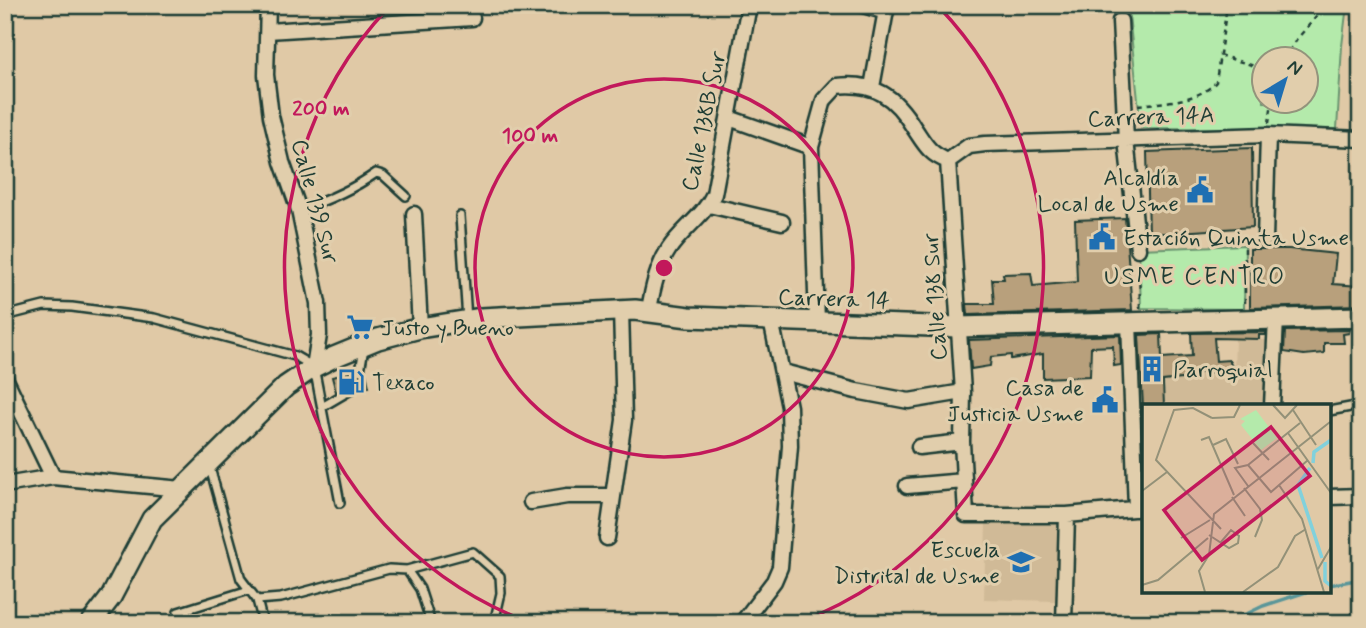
<svg xmlns="http://www.w3.org/2000/svg" width="1366" height="628" viewBox="0 0 1366 628" font-family="Mynerve,sans-serif">
  <style>
    .built { fill: #d0ba97 }
    .green { fill: #b4eaab; stroke: #6a9470; stroke-width: 2; fill-rule: evenodd }
    .lines { fill: none; stroke-linecap: round; stroke-linejoin: round }
    .stream { stroke: #5a9699; stroke-width: 3.5 }
    .building { fill: #b8a07c; stroke: #1f3d34; stroke-width: 2 }
    .lane-casing { stroke: #1f3d34; stroke-width: 12 }
    .street-casing { stroke: #1f3d34; stroke-width: 19 }
    .secondary-casing { stroke: #1f3d34; stroke-width: 24 }
    .path { stroke: #1f3d34; stroke-width: 2.5; stroke-dasharray: 5 5; stroke-linecap: butt }
    .lane { stroke: #e1ceac; stroke-width: 7 }
    .street { stroke: #e1ceac; stroke-width: 14 }
    .secondary { stroke: #e1ceac; stroke-width: 19 }
    .ring { fill: none; stroke: #c2185b; stroke-width: 3.5 }
    .labels { text-anchor: middle; stroke-width: 6; stroke-linejoin: round; paint-order: stroke }
    .street-label { font-size: 23px; fill: #1f3d34; stroke: #e1ceac }
    .poi-label { font-size: 23px; fill: #1f3d34; stroke: #e1ceac; text-anchor: start }
    .neighbourhood-label { font-size: 24px; letter-spacing: 2px; fill: #1f3d34; stroke: #e1ceac }
    .inset-river { fill: none; stroke: #81d1dc; stroke-width: 3.5 }
    .inset-road { fill: none; stroke: #939178; stroke-width: 2 }
    .view { fill: #c2185b; fill-opacity: 0.15; stroke: #c2185b; stroke-width: 3.5 }
    .inset-edge { fill: none; stroke: #1f3d34; stroke-width: 3.5 }
    .centre { fill: #c2185b; stroke: #e1ceac; stroke-width: 3.5 }
    .ring-label { font-size: 21px; text-anchor: middle; font-weight: bold; fill: #c2185b; stroke: #e1ceac; stroke-width: 6; stroke-linejoin: round; paint-order: stroke }
  </style>
  <rect width="100%" height="100%" fill="#e0c9a6"/>
  <filter id="ink" filterUnits="userSpaceOnUse"><feTurbulence type="fractalNoise" baseFrequency=".0143" numOctaves="2"/><feDisplacementMap in="SourceGraphic" scale="14" xChannelSelector="R" yChannelSelector="G"/><feConvolveMatrix kernelMatrix="1 2 1 2 8 2 1 2 1" color-interpolation-filters="sRGB"/></filter>
  <g filter="url(#ink)">
    <path class="built" d="M1235 339 1267 340 1263 406H1165V381L1191 378 1193 372 1234 371Z
      M986 522 1059 524 1057 601 984 599Z"/>
    <path class="green" d="M1113 5H1347L1342 46 1337 129 1141 128 1129 15 1113 11ZM1264 60H1306V102H1264Z
      M1245 245 1244 309 1141 308 1139 249Z"/>
    <g class="lines">
      <path class="stream" d="M1329 585 1361 579
        M1228 623 1263 606 1309 591"/>
    </g>
    <path class="building" d="M1252 148 1253 227 1149 234 1147 152Z
      M1125 218 1132 310 968 315 967 304H994L992 279H1004L1003 274 1031 273 1033 286 1077 282 1075 220Z
      M1250 249H1289L1336 254 1333 284 1360 286 1361 305 1250 308Z
      M1350 330 1349 333 1343 334 1344 343H1324V353L1304 355 1284 352 1285 331Z
      M1266 332V335H1259V339L1214 338 1216 361 1229 360 1234 371 1191 373V378L1163 381 1164 406H1143L1139 335 1161 334 1162 358 1192 356 1191 333Z
      M1120 335 1121 365 1114 366 1113 346 1091 347 1090 376 1043 378V354L1011 359V355L991 357 990 366 971 369 969 340Z
      M354 372 360 377 366 373 369 387 357 389 355 385 350 384 336 392 332 377Z"/>
    <g class="lines">
      <g class="lane-casing">
        <path id="lane" d="M299 210C326 201 352 190 376 173L383 175 406 196
          M460 216 467 320
          M5 316 44 306 72 307 154 318 295 356 314 367 340 503
          M360 371 364 348
          M322 407 351 390
          M1329 411 1361 405
          M209 464 241 579 257 600 263 623
          M407 570 473 552 500 576 501 593 494 623
          M257 600 281 598 389 569 407 570 420 589 431 623
          M182 623 178 612 249 590"/>
      </g>
      <g class="street-casing">
        <path id="street" d="M268 5 266 75 271 116 282 162 299 210 318 303 319 335 314 367
          M863 5 886 12
          M1120 21 1126 140 1138 249
          M268 31 472 18
          M872 87 887 5
          M729 118 811 147
          M948 161 963 392 962 442 966 515H1067L1144 508
          M948 161 969 146 985 144 1268 135 1361 139
          M709 205 782 222
          M414 214 420 328
          M1265 239 1268 135
          M649 311C652 290 657 267 669 249 682 229 704 216 714 194L749 5
          M817 322 811 147 824 100 837 86C874 82 895 96 914 128 925 144 929 154 948 161
          M1129 322 1136 509
          M783 372 856 391 909 401 963 392
          M5 378 53 477
          M1272 406 1276 318
          M919 447 962 442
          M5 485 53 477 182 489
          M907 486 964 481
          M1329 497 1361 496
          M531 502 567 496H613
          M607 538 624 420 621 310
          M742 623 774 581 780 567 790 446 789 407 771 320
          M1064 623 1067 515"/>
      </g>
      <g class="secondary-casing">
        <path id="secondary" d="M91 623 111 597 152 519 286 386 314 367 334 357 378 339 420 328 481 318 635 310 689 317 958 327 1361 317"/>
      </g>
      <path class="path" d="M1219 55 1264 69
        M1284 60 1296 40 1317 16 1308 5
        M1138 105C1163 102 1198 102 1216 82L1227 5
        M1269 123 1272 102
        M1139 263 1140 309
        M1245 303V239H1251"/>
      <use href="#lane" class="lane"/>
      <use href="#street" class="street"/>
      <use href="#secondary" class="secondary"/>
    </g>
  </g>
  <g class="ring">
    <circle cx="664" cy="268" r="189"/>
    <path d="M528 622A379 379 0 0 1 389 7M939 7A379 379 0 0 1 800 622"/>
  </g>
  <defs>
    <g id="civic-bare" transform="scale(2.1)"><path d="M-.6-6.5H3V-4.5H.6V-3L4-1V1h2V6H-6V1h2V-1L-.6-3ZM-1.2 2.5V6h2.4V2.5Z" fill="#1f6fb2" stroke="#e1ceac" stroke-width="2.5" paint-order="stroke"/></g>
    <g id="supermarket-bare" transform="scale(2.1)"><path d="M-6-5.5h2.5l.6 2H6L4.5 2H-2.5L-4.4-4H-6ZM-1.5 3.2a1.3 1.3 0 1 0 .1 0ZM3 3.2a1.3 1.3 0 1 0 .1 0Z" fill="#1f6fb2" stroke="#e1ceac" stroke-width="2.5" paint-order="stroke"/></g>
    <g id="building-bare" transform="scale(2.1)"><path d="M-4-6H4V6H1V3H-1V6H-4ZM-2.5-4.3h1.7v1.8h-1.7ZM.8-4.3h1.7v1.8H.8ZM-2.5-1h1.7V.8h-1.7ZM.8-1h1.7V.8H.8Z" fill="#1f6fb2" stroke="#e1ceac" stroke-width="2.5" paint-order="stroke"/></g>
    <g id="fuel-bare" transform="scale(2.1)"><path d="M-5.5-6h7V0h2V4h1.3V-2.5L3-4.5l.8-.8L6-3V5H2.5V1h-1V6h-7ZM-4.2-4.7v3.2H.2V-4.7Z" fill="#1f6fb2" stroke="#e1ceac" stroke-width="2.5" paint-order="stroke"/></g>
    <g id="school-bare" transform="scale(2.1)"><path d="M0-5L7-2L0 1L-7-2ZM-4 1L0 2.5L4 1V4Q0 6-4 4Z" fill="#1f6fb2" stroke="#e1ceac" stroke-width="2.5" paint-order="stroke"/></g>
  </defs>
  <g fill-rule="evenodd">
    <use href="#civic-bare" x="1200" y="190"/>
    <use href="#civic-bare" x="1102" y="237"/>
    <use href="#supermarket-bare" x="360" y="327"/>
    <use href="#building-bare" x="1152" y="369"/>
    <use href="#fuel-bare" x="351" y="382"/>
    <use href="#civic-bare" x="1105" y="400"/>
    <use href="#school-bare" x="1021" y="562"/>
  </g>
  <g class="labels">
    <g class="street-label">
      <text transform="translate(1151 116) rotate(-2)" y="8">Carrera 14A</text>
      <text transform="translate(703 121) rotate(-78)" y="8">Calle 138B Sur</text>
      <text transform="translate(316 201) rotate(75)" y="8">Calle 139 Sur</text>
      <text transform="translate(934 297) rotate(-94)" y="8">Calle 138 Sur</text>
      <text transform="translate(834 298) rotate(2)" y="8">Carrera 14</text>
    </g>
    <g class="poi-label">
      <text x="1179" y="185" text-anchor="end">Alcaldía<tspan x="1179" dy="26">Local de Usme</tspan></text>
      <text x="1123" y="245">Estación Quinta Usme</text>
      <text x="381" y="335">Justo y Bueno</text>
      <text x="1173" y="377">Parroquial</text>
      <text x="372" y="390">Texaco</text>
      <text x="1084" y="395" text-anchor="end">Casa de<tspan x="1084" dy="26">Justicia Usme</tspan></text>
      <text x="1000" y="557" text-anchor="end">Escuela<tspan x="1000" dy="26">Distrital de Usme</tspan></text>
    </g>
    <g class="neighbourhood-label">
      <text x="1195" y="284">USME CENTRO</text>
    </g>
  </g>
  <g transform="translate(1142 404)">
    <rect width="189" height="189" fill="#e0c9a6"/>
    <path d="M114 6 135 34 119 46 99 21 103 17 98 15Z" fill="#b4eaab"/>
    <path class="inset-river" d="M171 59 172 48 189 36M168 64 156 81 180 154M183 158V177L189 182"/>
    <path class="inset-road" d="M131 1 143 14 155 1M151 6 174 41M70 14 51 4 32 6 14 56 79 125M70 14 92 13 98 1M146 29 189 89M59 36 67 33 92 91M111 39 127 56M71 41 84 35 96 60M106 61 129 88 166 56M106 61 158 19M137 81 160 115 182 188M106 82 93 64 106 61M102 84 118 105 120 116 113 133M0 87 25 68M90 93 103 112M67 131 87 144 96 139 97 132 89 126 79 138M39 134 68 116M176 165 189 143M0 181 16 176 66 134M63 188 57 167 67 151 72 110 188 18M101 188 136 163 153 132 164 125"/>
    <path class="view" d="M129 23 168 72 60 156 22 106Z"/>
    <rect width="189" height="189" class="inset-edge"/>
  </g>
  <circle cx="664" cy="268" r="10" class="centre"/>
  <g class="ring-label">
    <text x="321" y="115">200 m</text>
    <text x="530" y="142">100 m</text>
  </g>
  <rect width="1366" height="628" fill="none" stroke="#e1ceac" stroke-width="28"/>
  <rect x="14" y="14" width="1338" height="600" fill="none" stroke="#1f3d34" stroke-width="2.5" filter="url(#ink)"/>
  <g transform="translate(1285 80) rotate(38)"><circle r="33" fill="#e1ceac" stroke="#93947c" stroke-width="2"/>
  <path d="M0-5L12 26L0 18L-12 26Z" fill="#1f6fb2"/>
  <text y="-10" font-size="19" font-weight="bold" text-anchor="middle" fill="#1f3d34">N</text>
  </g>
</svg>
